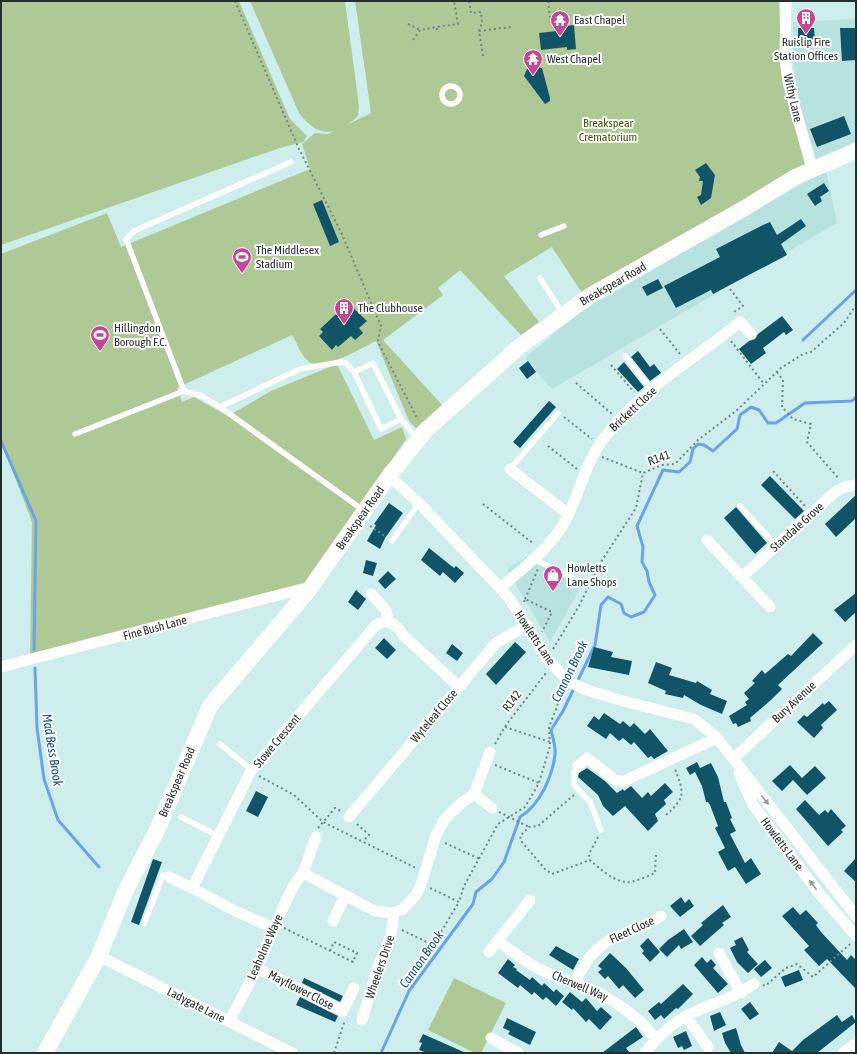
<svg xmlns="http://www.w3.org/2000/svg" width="857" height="1054" viewBox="0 0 857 1054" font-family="'Asap Condensed',sans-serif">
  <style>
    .built { fill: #b8e2df }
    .green { fill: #aec996 }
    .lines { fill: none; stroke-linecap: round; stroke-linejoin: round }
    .stream { stroke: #6aa4e7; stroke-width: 3 }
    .building { fill: #125467 }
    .path { stroke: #718786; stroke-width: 2; stroke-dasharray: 2 3; stroke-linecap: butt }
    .lane { stroke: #fff; stroke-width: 5.5 }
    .street { stroke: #fff; stroke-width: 11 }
    .secondary { stroke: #fff; stroke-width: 16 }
    .oneway { fill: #919897 }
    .labels { text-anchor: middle; stroke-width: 4; stroke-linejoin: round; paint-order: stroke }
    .poi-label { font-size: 12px; fill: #23302f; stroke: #fff; text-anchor: start }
    .street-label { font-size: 12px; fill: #23302f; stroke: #fff }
    .park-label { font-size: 12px; fill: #3a5c00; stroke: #fff }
    .water-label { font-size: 13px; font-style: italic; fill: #14508d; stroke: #fff }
  </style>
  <rect width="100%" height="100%" fill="#cdeeec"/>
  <path class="built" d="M856 19V141L816 159 795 90 793 22Z
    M826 170 837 223 552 389 525 358 580 312Z
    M526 557 583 583 550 642 507 570Z"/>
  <path class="green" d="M1 1H239L290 119 307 136 303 142 280 148 1 245Z
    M250 1H345L359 106 358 116C335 137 318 138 299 113Z
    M355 1H779L782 72 808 168 618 275 582 293 552 247 504 276 539 322 521 335 460 270 438 288 443 295 383 340 443 406 416 428 409 421 376 341C361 348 320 374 307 360 300 354 297 342 292 335L177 388 182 402 194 397 226 415H230L271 391 337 364 374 440 402 427 406 439 310 582 30 655 32 522 1 441V254L107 213 121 247 310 169 302 144 315 133 328 134 371 113Z
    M454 978 506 1003 481 1053H475L428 1030Z"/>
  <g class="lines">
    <path class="stream" d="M803 340 856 290
      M1 441 36 521 34 650
      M35 668 37 728 44 779 58 820 99 867
      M381 1053 409 991 473 904 476 892 492 879 504 862 520 817C540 805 552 777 555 755 556 748 553 738 551 730L563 711 595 645 601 605 608 597 621 604 624 613 631 617 644 612 655 595 649 582 647 571 642 562 643 547 637 526 663 470 679 472 690 462 693 449 698 444 704 445 713 451 737 429 740 415 751 407 759 410 768 423H776L805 403 852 401 856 397"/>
  </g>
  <path class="building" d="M574 25 576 49 567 50V47L541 50 539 33 566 30V26Z
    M798 28H814L815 41H798Z
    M840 28H856V60L842 61Z
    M536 67 542 68 550 98V101L545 104 524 76 527 69Z
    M844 116 851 134 817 147 810 129Z
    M706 163 715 175 711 198 701 205 697 197 701 195 703 181H699L700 177 695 170Z
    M824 183 829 191 820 197 822 201 815 206 807 194Z
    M322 200 339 242 330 246 313 204Z
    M801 219 806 226 781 244 787 255 713 294 711 290 676 308 664 286 720 257 716 249 763 225 770 222 777 235Z
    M658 279 663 288 647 296 642 287Z
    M348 303 367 321 359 328 363 333 355 340 351 336 338 347 336 345 332 350 319 336 323 332 320 329Z
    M782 316 793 330 786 335 784 332 763 348 766 353 751 364 739 349 749 341 755 339 758 334Z
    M638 351 650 367 654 364 661 373 650 381 631 357Z
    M528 361 536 372 527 379 519 368Z
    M624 362 644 387 638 392 617 369Z
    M549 401 556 407 520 448 513 442Z
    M770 476 804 511 795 519 761 485Z
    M856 495V518L836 537 825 524Z
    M389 503 403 513 385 538 380 549 367 541 376 525 374 524Z
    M736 507 767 543 755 554 724 518Z
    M429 548 454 568 456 566 464 573 455 583 443 572 440 576 421 560Z
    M366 560 377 563 373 576 363 573Z
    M388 571 396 579 385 589 378 581Z
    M356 590 366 599 358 610 348 602Z
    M856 593V612L845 622 834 610Z
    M813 633 823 643 778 685 782 689 771 700 750 718 751 721 738 727 736 723 733 724 729 716 747 705 745 702 749 699 744 693 755 683 752 681 762 670 765 674 788 654 791 656Z
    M384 638 396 650 387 659 375 648Z
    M515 642 526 652 496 685 486 674Z
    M452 644 463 653 457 661 446 653Z
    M594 647 613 652 611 657 632 661 629 675 588 667Z
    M656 662 672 668 669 675 696 683 697 681 712 690 710 694 727 701 722 714 701 705 684 695 683 698 665 694 666 691 648 683Z
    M829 701 837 710 821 725 823 728 814 738 797 722 804 715 807 717 823 703 824 705Z
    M604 713 620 724 623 721 630 727 634 723 645 734 650 729 668 751 654 759 651 756 648 758 634 742 631 745 623 738 619 741 610 733 606 739 587 726 594 716 599 720Z
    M697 762 700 768 711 763 718 777 724 802H726L732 818 730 819 736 831 730 834 745 863 751 858 761 874 746 884 735 867 728 871 718 852 725 848 715 828 718 826 710 805 708 802H706L702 786 695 772 690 775 686 768Z
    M790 765 802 778 815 766 826 778 807 795 793 780 782 791 772 781Z
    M587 768 605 781 617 793 623 789 624 791 631 786 642 798 648 792 651 796 665 783 673 792 664 800 666 804 655 814 658 821 648 831 625 806 613 816 603 806 598 795 578 777 579 773Z
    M256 791 268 797 258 817 246 811Z
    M805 800 819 815 825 810 828 813 831 809 846 826 841 830 843 832 828 846 796 809Z
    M856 858V882L844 871Z
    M153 859 162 862 139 925 131 922Z
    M681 897 685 903 689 899 694 906 680 917 670 906Z
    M723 905 731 917 722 923 724 925 700 946 691 936 703 925 701 923Z
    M793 907 800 915 806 910 818 923 816 925 821 932 847 960 851 955 856 960V989L827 959 819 966 804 950 809 946 782 916Z
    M684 929 693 942 681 949 679 945 667 957 659 949 668 940Z
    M742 937 749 950 747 952 758 964 748 973 737 962 730 948 736 945 734 941Z
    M648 938 660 952 650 962 642 953 644 951 640 946Z
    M556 946 579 959 573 970 549 955Z
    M610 953 626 968 644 990 635 998 623 985 619 989 608 976 605 979 598 972 602 969 598 966Z
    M702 957 707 963 711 959 716 965 713 968 728 984 718 993 694 965Z
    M508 959 515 965 513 967 517 969 516 970 530 980 532 977 542 986 544 983 554 992 556 989 564 996 556 1006 546 997 543 1000 534 992 532 995 520 985 518 988 498 973Z
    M765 960 772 968 761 977 754 969Z
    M799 970 803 980 785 987 781 977Z
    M304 978 343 996 340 1002 302 983Z
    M683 984 693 994 678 1009 676 1008 664 1019 661 1015 655 1020 648 1011 659 1002 661 1004Z
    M570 992 582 1002 586 998 597 1011 601 1007 612 1017 600 1030 589 1019 586 1022 573 1008 572 1010 562 1002Z
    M300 997 338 1016 335 1022 296 1005Z
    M750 1002 759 1014 750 1020 741 1009Z
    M720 1012 726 1025 714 1031 710 1016Z
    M837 1015 842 1022 852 1015 856 1022 817 1053H772L779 1042 792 1051 803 1040Z
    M507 1018 536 1032 530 1045 508 1034 510 1031 503 1028Z
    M636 1027 643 1037 626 1048 630 1053H602Z
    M736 1028 741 1045 745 1053H731L725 1043 722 1033Z
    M686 1031 692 1046 684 1050 682 1046 678 1048 673 1037Z
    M423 1034 466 1053H427L419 1050 422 1043 419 1042Z"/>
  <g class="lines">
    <path class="path" d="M235 1 299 149 341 232 381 326 378 340 379 344 418 420
      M469 1 471 13 481 12 482 23 479 31 483 56
      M548 1 551 25
      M408 24 420 30
      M437 30 436 27 458 24 454 1
      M479 31 512 27
      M413 40 420 30 436 27
      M730 289 743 306 734 312
      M660 329 680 354
      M731 341 764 384
      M611 365 634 392
      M777 372 783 380 782 407 793 419 811 424 807 442 839 479
      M576 383 612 414
      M564 417 592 439
      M548 446 577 469
      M602 457 643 473
      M773 471 805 506
      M483 504 534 544
      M370 526 386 537
      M525 599 538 569
      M524 602 525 599 552 612 542 632
      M553 649 579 606 599 565 636 508 643 473 662 465 675 464 698 440 736 411 781 368 803 354 811 352 844 323 856 305
      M505 727 550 742
      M495 744 506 725 546 673
      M495 765 539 783
      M259 776 294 795 323 822 416 868
      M574 795 538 826 529 827 520 836 521 841 545 869 552 874 590 860
      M499 812 529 827
      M666 815C686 797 684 793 675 769
      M357 824 369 835 363 841
      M318 828 335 808 341 811
      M598 837 589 854 590 860C600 869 616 884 631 882 639 880 648 876 655 873L656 855
      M445 843 480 859
      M430 888 459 902 464 886 498 824 525 807 539 783 550 746 549 727 557 707 561 688
      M284 928 353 962 357 953 334 942 330 951
      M402 930 433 945 459 902
      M763 985 765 986 786 968 797 964 813 977 850 944
      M334 1053 345 1020"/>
    <path class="lane" d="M442 95a9 9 0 1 1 18 0a9 9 0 1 1-18 0Z
      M541 235 564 226
      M540 278 563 314
      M625 356 652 390
      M354 372 381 429 401 419
      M184 391 126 239 133 232 143 227 291 162
      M220 407 363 510
      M75 434 184 391 202 396 220 407 300 369 341 362 346 363 354 372 373 363 401 419 417 438
      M510 469 558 413
      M740 506 776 545
      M392 541 419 503
      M533 559 573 578
      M220 744 252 770
      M578 766 574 773V785L590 802 601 830
      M181 817 218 836
      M144 924 163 875 169 877"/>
    <path class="street" d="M786 1 785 58 788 82 812 169
      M510 469 568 514
      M389 476 419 503 500 588 509 598 547 659 568 681 584 689 623 701 694 719 717 738 856 916
      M707 540 770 607
      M742 577 835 492 844 487 856 485
      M500 588C520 571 547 550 561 528 579 500 583 465 604 438 640 390 695 359 740 322L751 334
      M371 594 386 610 388 621
      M1 667 302 589 309 590
      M733 759 856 645
      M578 766 587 758 615 780 622 782 717 738
      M739 773 753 805 818 892 856 936
      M474 794 492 808
      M349 817 496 643 527 625
      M303 873 375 911 393 913 403 909 416 895 421 885 436 835 445 819 458 806 474 794 490 752
      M169 877 192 888
      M333 921 345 896
      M274 928 237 912 192 888 251 771 376 625C389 618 396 624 403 635L459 687
      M498 941C511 951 524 961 539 969 555 977 573 982 590 989 617 1001 638 1016 656 1039
      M489 952 530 900
      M719 953 741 993
      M99 956 292 1053
      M257 968 343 1011 354 988
      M574 983C582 969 589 955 602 945 620 932 644 929 661 916
      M686 1016 708 1047
      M362 1020C367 1003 372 986 377 969 384 950 395 935 393 913
      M229 1022 257 968 285 903 294 885 303 873 316 837
      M491 1038 518 1053
      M645 1053C656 1039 670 1025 686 1016 709 1004 733 999 754 984
      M843 1053 856 1043"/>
    <path class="secondary" d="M45 1053 99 956 125 892 158 828 210 706 309 590 389 476 426 430 519 347 591 295 743 209 795 177 856 151"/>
  </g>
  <defs><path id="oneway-solid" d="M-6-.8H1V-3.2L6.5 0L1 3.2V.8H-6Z"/></defs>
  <g class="oneway">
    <use href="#oneway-solid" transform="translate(765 800) rotate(52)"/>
    <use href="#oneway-solid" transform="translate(813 885) rotate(-127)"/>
  </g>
  <defs>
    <g id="building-pin" transform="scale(1)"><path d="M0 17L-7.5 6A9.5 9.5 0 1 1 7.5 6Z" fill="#c44797" stroke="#fff"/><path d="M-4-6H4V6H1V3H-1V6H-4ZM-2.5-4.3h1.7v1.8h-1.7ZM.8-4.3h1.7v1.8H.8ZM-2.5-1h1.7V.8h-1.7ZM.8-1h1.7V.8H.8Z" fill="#fff"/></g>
    <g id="temple-pin" transform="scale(1)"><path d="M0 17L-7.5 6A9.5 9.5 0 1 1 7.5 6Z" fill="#c44797" stroke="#fff"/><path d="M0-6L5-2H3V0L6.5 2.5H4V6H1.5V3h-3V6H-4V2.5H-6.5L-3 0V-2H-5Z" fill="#fff"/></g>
    <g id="stadium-pin" transform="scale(1)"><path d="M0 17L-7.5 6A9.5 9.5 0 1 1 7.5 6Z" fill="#c44797" stroke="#fff"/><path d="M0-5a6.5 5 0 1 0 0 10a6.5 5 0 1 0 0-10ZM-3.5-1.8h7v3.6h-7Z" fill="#fff"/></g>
    <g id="shop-pin" transform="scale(1)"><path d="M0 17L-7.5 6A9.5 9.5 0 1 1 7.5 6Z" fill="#c44797" stroke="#fff"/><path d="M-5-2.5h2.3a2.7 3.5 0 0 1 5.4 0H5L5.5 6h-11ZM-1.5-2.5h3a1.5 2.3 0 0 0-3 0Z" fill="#fff"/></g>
  </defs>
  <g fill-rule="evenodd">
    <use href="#building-pin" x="806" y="18"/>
    <use href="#temple-pin" x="560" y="20"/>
    <use href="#temple-pin" x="533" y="59"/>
    <use href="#stadium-pin" x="242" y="257"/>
    <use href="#building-pin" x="344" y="308"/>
    <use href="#stadium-pin" x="100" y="335"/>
    <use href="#shop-pin" x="553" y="575"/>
  </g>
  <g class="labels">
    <g class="poi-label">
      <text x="574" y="24">East Chapel</text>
      <text x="806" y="46" text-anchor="middle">Ruislip Fire<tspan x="806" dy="14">Station Offices</tspan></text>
      <text x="547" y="63">West Chapel</text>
      <text x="256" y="254">The Middlesex<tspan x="256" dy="14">Stadium</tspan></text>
      <text x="358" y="312">The Clubhouse</text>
      <text x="114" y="332">Hillingdon<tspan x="114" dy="14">Borough F.C.</tspan></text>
      <text x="567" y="572">Howletts<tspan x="567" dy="14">Lane Shops</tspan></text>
    </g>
    <g class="street-label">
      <text transform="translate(793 98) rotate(77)" y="4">Withy Lane</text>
      <text transform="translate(613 284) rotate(-30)" y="4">Breakspear Road</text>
      <text transform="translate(633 409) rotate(-43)" y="4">Brickett Close</text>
      <text transform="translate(659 458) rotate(-20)" y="4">R141</text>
      <text transform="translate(360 518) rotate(-55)" y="4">Breakspear Road</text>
      <text transform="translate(797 527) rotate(-42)" y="4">Standale Grove</text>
      <text transform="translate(155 628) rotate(-15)" y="4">Fine Bush Lane</text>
      <text transform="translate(535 638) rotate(56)" y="4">Howletts Lane</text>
      <text transform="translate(512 701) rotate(-54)" y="4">R142</text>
      <text transform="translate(794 702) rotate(-43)" y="4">Bury Avenue</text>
      <text transform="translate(434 716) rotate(-50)" y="4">Wyteleaf Close</text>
      <text transform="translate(277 741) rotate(-50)" y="4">Stowe Crescent</text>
      <text transform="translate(177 782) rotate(-67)" y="4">Breakspear Road</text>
      <text transform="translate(782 844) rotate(53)" y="4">Howletts Lane</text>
      <text transform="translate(632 930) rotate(-25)" y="4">Fleet Close</text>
      <text transform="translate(265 947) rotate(-66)" y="4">Leaholme Waye</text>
      <text transform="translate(380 967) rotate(-71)" y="4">Wheelers Drive</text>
      <text transform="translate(580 986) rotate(23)" y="4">Cherwell Way</text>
      <text transform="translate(301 990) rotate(27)" y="4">Mayflower Close</text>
      <text transform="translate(196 1005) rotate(27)" y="4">Ladygate Lane</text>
    </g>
    <g class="park-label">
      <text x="608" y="127">Breakspear<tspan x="608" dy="14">Crematorium</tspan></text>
    </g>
    <g class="water-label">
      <text transform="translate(569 671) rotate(-64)" y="5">Cannon Brook</text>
      <text transform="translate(53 750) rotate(81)" y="5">Mad Bess Brook</text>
      <text transform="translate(421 959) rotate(-55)" y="5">Cannon Brook</text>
    </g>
  </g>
  <rect width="857" height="1054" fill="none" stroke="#23302f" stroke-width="4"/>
</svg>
